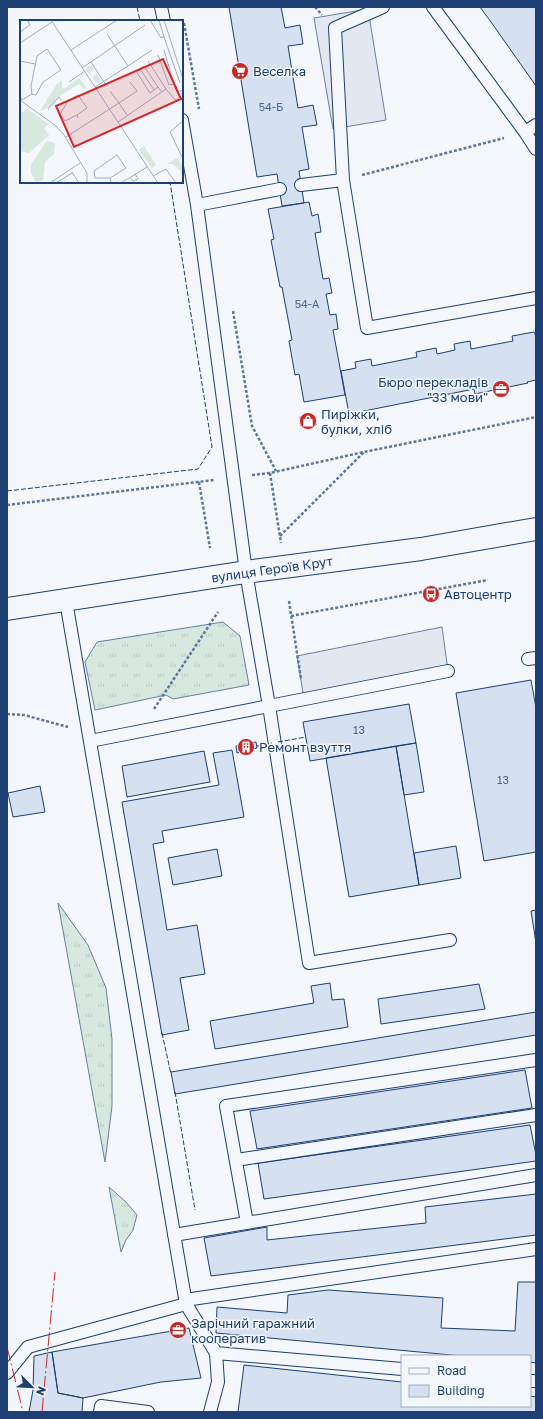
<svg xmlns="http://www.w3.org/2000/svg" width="543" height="1419" viewBox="0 0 543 1419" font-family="'Golos Text',sans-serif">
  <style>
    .grass { fill: url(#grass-tufts); stroke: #687fa3 }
    .parking { fill: #e3e8f0; stroke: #687fa3 }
    .building { fill: #d5e0f0; stroke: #1d3f73 }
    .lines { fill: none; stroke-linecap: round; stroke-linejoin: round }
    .lane-casing { stroke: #1d3f73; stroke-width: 14 }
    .primary-casing { stroke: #1d3f73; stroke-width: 24 }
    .path { stroke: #5e769c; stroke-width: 2.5; stroke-dasharray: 3 2; stroke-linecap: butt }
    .lane { stroke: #f4f7fb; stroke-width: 12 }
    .primary { stroke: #f4f7fb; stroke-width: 22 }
    .fence { stroke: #1d3f73; stroke-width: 1; stroke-dasharray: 5 2; stroke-linecap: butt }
    .power { stroke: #c62828; stroke-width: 1; stroke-dasharray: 14 3 2 3; stroke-linecap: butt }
    .labels { text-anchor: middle; stroke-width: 3; stroke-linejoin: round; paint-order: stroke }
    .number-label { font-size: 11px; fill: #4b6792 }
    .poi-label { font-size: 13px; fill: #1d3f73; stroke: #f4f7fb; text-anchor: start }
    .street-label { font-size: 13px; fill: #1d3f73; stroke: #f4f7fb }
    .inset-road { fill: none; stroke: #9eadc5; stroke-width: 1 }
    .view { fill: #d62828; fill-opacity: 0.15; stroke: #d62828; stroke-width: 2 }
    .inset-edge { fill: none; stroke: #1d3f73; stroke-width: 2 }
  </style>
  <defs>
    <pattern id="grass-tufts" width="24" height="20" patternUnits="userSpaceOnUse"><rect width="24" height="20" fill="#d7e8df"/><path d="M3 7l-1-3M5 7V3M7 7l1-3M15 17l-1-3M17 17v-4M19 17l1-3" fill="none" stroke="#b8c8c3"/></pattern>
  </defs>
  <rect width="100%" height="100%" fill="#f4f7fb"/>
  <path class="grass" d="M223 622 240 636 249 685 173 699 166 695 95 710 85 662 97 642Z
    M58 903 88 945 106 988 112 1039V1106L105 1162Z
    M109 1187 126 1202 137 1215 133 1230 126 1240 121 1252Z"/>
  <path class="parking" d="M368 9 386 120 333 129 314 18Z
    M442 627 448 671 304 699 297 656Z"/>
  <path class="building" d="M229 7H281L285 28 300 25 303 44 288 46 298 108 313 105 317 125 302 127 309 169 299 171 304 203 282 206 277 174 257 177Z
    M480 7H536V86L491 22Z
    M309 202 312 216 318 214 321 232 315 233 323 279 329 278 332 293 326 294 330 315 336 314 338 329 333 330 345 395 304 402 299 374 295 375 289 341 292 340 282 287H280L271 240 274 239 268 209Z
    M534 332 536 336V380L527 382 528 383 475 394 474 389 349 414 341 371 356 368 355 362 371 359 372 366 417 357 416 352 436 348 437 354 455 350 454 344 470 341 471 349 513 341 512 336Z
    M314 415 316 425 301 426 300 417Z
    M531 680 536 708V852L484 861 456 693Z
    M409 704 416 743 310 761 303 722Z
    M256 742 257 748 237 753 236 746Z
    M416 743 424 792 404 795 396 746Z
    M396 746 419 885 349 897 326 758Z
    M232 750 244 817 162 831 164 842 153 844 167 930 197 925 205 974 180 978 189 1030 162 1035 122 802 219 785 213 753Z
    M204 751 210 782 127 797 122 766Z
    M40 786 45 812 13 817 8 793Z
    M456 846 461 878 419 885 414 853Z
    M217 849 222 876 173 885 168 858Z
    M536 910V943L531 911Z
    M330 983 332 1000 344 999 348 1027 215 1049 210 1021 314 1003 311 986Z
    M479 984 485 1009 381 1024 378 999Z
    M536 1012V1035L175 1094 171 1072Z
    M525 1070 532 1108 257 1149 250 1111Z
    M530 1125 536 1155V1161L264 1199 258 1163Z
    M536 1194V1235L211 1276 204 1238 267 1227V1240L426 1223 425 1207Z
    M518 1282H536V1363L530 1362V1356H462L216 1333 217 1307 287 1313 288 1295 328 1290 443 1298 441 1328 515 1331Z
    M189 1328 201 1378 161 1382 83 1398 58 1393 52 1352Z
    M52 1352 58 1393 83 1398 82 1412H29L33 1390 34 1356Z
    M244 1365 402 1382V1406H530V1396L536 1397V1412H238Z"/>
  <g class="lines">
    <g class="lane-casing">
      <path id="lane" d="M161 7 164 21
        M433 7 525 132 536 149
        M525 132 536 125
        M343 180 367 328 536 298
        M301 185 343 180 335 28 383 7
        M197 205 280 189
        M528 659 536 658
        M448 671 269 706 309 963 450 940
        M90 741 269 706 246 572 197 205 182 120
        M236 1160 536 1115
        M247 1223 226 1106 536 1060
        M174 1235 536 1175
        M185 1300 536 1249
        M186 1304 216 1353
        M7 1373 28 1347 186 1304 66 601
        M530 1381H536
        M100 1412 101 1406 148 1412
        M210 1412 218 1382 216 1353 402 1369"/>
    </g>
    <g class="primary-casing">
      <path id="primary" d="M7 609 246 572 421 549 536 529"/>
    </g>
    <path class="path" d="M315 7 322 15
      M184 23 199 109
      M362 175 504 138
      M233 311 252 426 276 471
      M270 473 281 543
      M252 475 270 473 364 452 536 417
      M199 482 210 548
      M7 505 214 480
      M280 536 364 452
      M289 601 301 679
      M291 616 488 580
      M154 709 218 612
      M7 714 24 715 68 727"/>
    <use href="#lane" class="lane"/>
    <use href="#primary" class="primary"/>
    <path class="fence" d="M137 7 140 21
      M7 491 198 469 212 447 170 182
      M278 742 306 737
      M257 746 272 743
      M162 1033 171 1074
      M175 1092 195 1210"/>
    <path class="power" d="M7 1347 23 1412
      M42 1412 55 1272"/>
  </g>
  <defs>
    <g id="supermarket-disc" transform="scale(0.9)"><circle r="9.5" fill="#c62828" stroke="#f4f7fb"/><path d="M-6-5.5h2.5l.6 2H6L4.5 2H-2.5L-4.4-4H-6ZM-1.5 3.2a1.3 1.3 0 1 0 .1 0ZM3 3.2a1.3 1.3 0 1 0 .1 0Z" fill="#fff"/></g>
    <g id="office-disc" transform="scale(0.9)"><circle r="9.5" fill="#c62828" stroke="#f4f7fb"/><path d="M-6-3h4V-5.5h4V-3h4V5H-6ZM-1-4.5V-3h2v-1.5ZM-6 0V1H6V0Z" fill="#fff"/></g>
    <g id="shop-disc" transform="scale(0.9)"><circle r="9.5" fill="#c62828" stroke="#f4f7fb"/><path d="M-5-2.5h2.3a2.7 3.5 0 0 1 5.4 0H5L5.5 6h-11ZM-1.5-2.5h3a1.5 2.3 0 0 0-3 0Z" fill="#fff"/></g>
    <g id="bus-disc" transform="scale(0.9)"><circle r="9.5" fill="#c62828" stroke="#f4f7fb"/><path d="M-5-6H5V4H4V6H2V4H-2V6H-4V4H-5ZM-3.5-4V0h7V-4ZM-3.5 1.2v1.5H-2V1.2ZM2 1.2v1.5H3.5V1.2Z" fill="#fff"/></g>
    <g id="building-disc" transform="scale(0.9)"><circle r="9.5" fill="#c62828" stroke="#f4f7fb"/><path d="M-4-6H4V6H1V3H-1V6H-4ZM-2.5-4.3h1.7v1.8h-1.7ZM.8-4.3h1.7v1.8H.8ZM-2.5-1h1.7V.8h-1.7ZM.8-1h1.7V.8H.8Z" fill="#fff"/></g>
  </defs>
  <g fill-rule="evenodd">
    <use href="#supermarket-disc" x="240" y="71"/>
    <use href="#office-disc" x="501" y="389"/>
    <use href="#shop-disc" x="308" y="421"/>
    <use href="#bus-disc" x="431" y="594"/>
    <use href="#building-disc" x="246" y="747"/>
    <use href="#office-disc" x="178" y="1330"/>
  </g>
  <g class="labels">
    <g class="number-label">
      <text x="271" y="111">54-Б</text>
      <text x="307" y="308">54-А</text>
      <text x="359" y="734">13</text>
      <text x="503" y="784">13</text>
    </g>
    <g class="poi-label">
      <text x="253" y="76">Веселка</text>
      <text x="488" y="387" text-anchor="end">Бюро перекладів<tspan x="488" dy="15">"33 мови"</tspan></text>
      <text x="321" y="419">Пиріжки,<tspan x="321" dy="15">булки, хліб</tspan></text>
      <text x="444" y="599">Автоцентр</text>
      <text x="259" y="752">Ремонт взуття</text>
      <text x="191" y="1328">Зарічний гаражний<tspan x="191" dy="15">кооператив</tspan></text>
    </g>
    <g class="street-label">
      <text transform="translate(272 569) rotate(-8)" y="5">вулиця Героїв Крут</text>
    </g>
  </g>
  <g transform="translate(20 20)">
    <rect width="163" height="163" fill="#f4f7fb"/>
    <path d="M68 46H72L74 49 70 53 73 57 77 54 81 60 78 64 66 50ZM27 121 35 123 34 134 25 142 23 160 16 162 11 153V144ZM124 126 136 145 132 148 119 130ZM157 138 163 147V163L160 162 163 159 160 150 153 144H147Z" fill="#d7e8df"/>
    <path d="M59 58 66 67 64 69 59 64 39 76 30 87 20 91 37 64 42 60V68H45ZM7 89 29 104 24 108 29 115 9 133 0 131V94Z" fill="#d7e8df"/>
    <path class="inset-road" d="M31 0 138 163M130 0 141 18 144 17 139 0M144 0 163 59M0 12 10 5 7 0M87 14 108 46 132 30M144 17 160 63M0 23 32 2M27 29 41 50 23 62 16 75 12 74 11 66 17 36ZM51 30 97 0M144 30 154 64M138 35 149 65 154 64 157 72 163 70M0 41 15 44M128 41 146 69M71 42 86 65M62 48 125 5M120 49 134 70M49 62 65 51M75 67 108 46M138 67 130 73 116 51 124 46 138 67 142 72M90 71 99 83 117 71 110 62M0 77 2 80 12 74M0 80 36 106 44 115 67 153V163M28 89 39 77 41 80M57 95 67 88 58 75 48 81 40 94 45 101 57 95 58 98M163 101 150 112 163 139M98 102 146 69 155 80 163 79M46 117 99 83 107 95M52 152 59 163M133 156 146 149 156 163M110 157 113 161 118 159 115 154M90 158H75L74 151 97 135 106 148 90 158 91 162M30 163 60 143M36 163 52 153M101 163 127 147"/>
    <path class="view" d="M143 39 161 79 54 127 36 86Z"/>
    <rect width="163" height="163" class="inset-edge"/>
  </g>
  <rect width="543" height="1419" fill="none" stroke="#1d3f73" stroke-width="16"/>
  <rect x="401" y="1355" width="130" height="52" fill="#f4f7fb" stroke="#9eadc5"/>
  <rect x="409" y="1368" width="20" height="6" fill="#f4f7fb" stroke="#9eadc5"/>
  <text x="437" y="1375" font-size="12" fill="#1d3f73">Road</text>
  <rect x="409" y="1385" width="20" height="12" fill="#d5e0f0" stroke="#9eadc5"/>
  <text x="437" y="1395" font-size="12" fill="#1d3f73">Building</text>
  <g transform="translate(32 1387) rotate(114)" stroke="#f4f7fb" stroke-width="3" paint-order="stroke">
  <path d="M0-3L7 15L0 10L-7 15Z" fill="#1d3f73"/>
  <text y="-6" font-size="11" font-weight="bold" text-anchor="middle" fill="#1d3f73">N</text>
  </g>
</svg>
